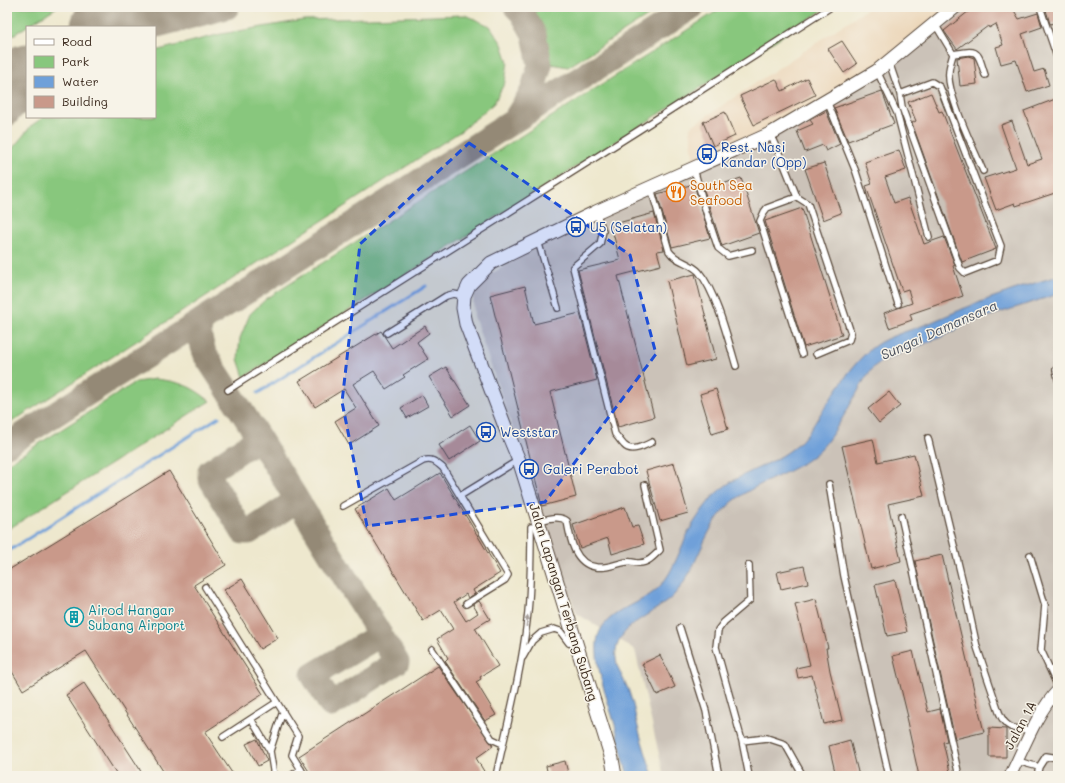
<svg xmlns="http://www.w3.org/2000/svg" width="1065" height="783" viewBox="0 0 1065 783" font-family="Mali,sans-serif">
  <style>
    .built { fill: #ecd7ba }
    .industrial { fill: #cbc2b8 }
    .green { fill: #88c77d; stroke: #62784e }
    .water { fill: #6fa0d9; stroke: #55657c }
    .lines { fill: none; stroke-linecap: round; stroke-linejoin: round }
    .stream { stroke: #6fa0d9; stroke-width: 3 }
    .taxiway { stroke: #948976; stroke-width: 25 }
    .runway { stroke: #948976; stroke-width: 63 }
    .building { fill: #c9998a }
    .service-casing { stroke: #564638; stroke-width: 8 }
    .minor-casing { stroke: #564638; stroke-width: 13 }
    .tertiary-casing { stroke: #564638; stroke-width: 15 }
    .service { stroke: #fff; stroke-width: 5.5 }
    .minor { stroke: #fff; stroke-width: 11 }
    .tertiary { stroke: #fff; stroke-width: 13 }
    .oneway { fill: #a79f9a }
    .marked { fill: #1d4ed8; fill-opacity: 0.2; stroke: #1d4ed8; stroke-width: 3; stroke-dasharray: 8 5; stroke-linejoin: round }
    .labels { text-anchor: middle; stroke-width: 3; stroke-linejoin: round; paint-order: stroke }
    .transit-label { font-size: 13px; fill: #164399; stroke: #f7f3e8; text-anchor: start }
    .food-label { font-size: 13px; fill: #c56008; stroke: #f7f3e8; text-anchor: start }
    .street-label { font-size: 13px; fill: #3b2a1e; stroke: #f7f3e8 }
    .culture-label { font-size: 13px; fill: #0d838f; stroke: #f7f3e8; text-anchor: start }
    .water-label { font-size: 14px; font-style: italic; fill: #4d535f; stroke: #f7f3e8 }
  </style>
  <rect width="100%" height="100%" fill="#f7f3e8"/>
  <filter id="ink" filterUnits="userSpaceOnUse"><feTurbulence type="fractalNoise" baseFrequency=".025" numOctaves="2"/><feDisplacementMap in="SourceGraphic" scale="8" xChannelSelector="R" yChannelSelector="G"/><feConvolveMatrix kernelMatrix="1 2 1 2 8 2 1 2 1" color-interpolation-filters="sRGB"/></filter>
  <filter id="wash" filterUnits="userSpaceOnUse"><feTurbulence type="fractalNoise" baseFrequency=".012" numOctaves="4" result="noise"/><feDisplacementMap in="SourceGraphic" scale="16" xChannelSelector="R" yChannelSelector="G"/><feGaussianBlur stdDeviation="0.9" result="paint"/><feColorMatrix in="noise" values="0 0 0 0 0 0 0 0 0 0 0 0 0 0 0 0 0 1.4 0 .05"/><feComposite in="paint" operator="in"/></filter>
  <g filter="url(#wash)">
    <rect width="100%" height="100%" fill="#eee8ce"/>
    <path class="built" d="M870 7H954L844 90 694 168 690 127Z"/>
    <path class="industrial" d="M955 7H1058V776H664L635 650 576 613 474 316 473 295 489 275 596 212 827 101Z"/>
    <path class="green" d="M7 7H57L7 39Z
      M530 7H662L568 67 551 64C547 43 543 24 530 7Z
      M723 7H828L244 377 238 359 240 338 250 314 266 299Z
      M465 15 490 26 502 44 508 62 505 82 494 103 461 131 7 425V155L32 125 44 117H155V51L221 34 304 20Z
      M155 379C180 382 190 385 210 401L7 530V464L136 382Z"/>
    <path class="water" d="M1058 276V294L971 322 946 335 880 362C867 371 862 385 854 398 845 414 836 430 825 444 800 475 755 479 727 507 702 531 698 570 674 595 657 613 625 621 617 646 616 650 615 655 616 658 617 671 627 683 630 695 634 705 635 716 638 727 642 743 648 760 653 776H628C623 759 619 742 615 725 608 701 592 660 598 636 606 609 644 605 661 585 674 570 680 549 689 531 695 520 702 510 710 500 733 472 772 468 798 444 809 434 815 422 823 410 836 391 849 369 866 353 882 337 906 332 927 324 940 319 952 313 965 308 995 296 1027 285 1058 276Z"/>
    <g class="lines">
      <path class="stream" d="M258 393 426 286
        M7 552 219 417"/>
      <path class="taxiway" d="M516 7 522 13 534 34 540 65 532 92 517 116
        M150 27 227 7
        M7 114 27 90
        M203 320 200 326 199 334 204 353 259 438 397 662 331 705 313 675 380 635
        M259 438 210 471V478L243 532H249L297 500
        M7 445 692 7"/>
      <path class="runway" d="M102 27 134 7
        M7 88 27 75"/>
    </g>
    <g id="blocks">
      <path class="building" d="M974 7H1012L1019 19 1038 13 1042 27 1022 34 1034 72 1044 69 1049 85 1027 92 1016 60 1001 64 996 47 1003 45 996 24 989 28 988 26 957 49 944 31Z
        M1047 7H1058V22L1050 24 1046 10 1048 9Z
        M842 41 857 64 844 73 828 49Z
        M968 56 974 58 977 84 960 86 957 58Z
        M807 78 815 95 754 125 740 96 776 79 782 91Z
        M882 91 894 124 848 141 834 108Z
        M931 93 939 112 942 111 996 249 962 262 912 123 916 121 908 102Z
        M1058 98V192L1016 206 1015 203 996 210 984 178 1016 168 1001 125 1012 121 1027 164 1042 159 1024 111Z
        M826 111 840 144 826 151 823 145 805 152 797 131 813 124 810 120Z
        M725 112 735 136 713 146 703 122Z
        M899 150 906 170 885 177 894 203 908 198 924 244 944 237 955 265 953 266 963 296 910 314 912 320 889 328 884 313 912 303 908 289 902 291 866 186 872 184 865 162Z
        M824 163 841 213 823 220 805 169Z
        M741 178 759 233 722 246 704 190Z
        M694 184 710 238 672 247 657 194Z
        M802 208 842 335 804 347 765 221Z
        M654 213 664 250 657 251 661 265 618 276 654 417 618 427 578 270 620 260 611 225Z
        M695 274 716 359 687 366 667 281Z
        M525 286 534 324 580 313 597 380 550 392 576 497 542 506 490 295Z
        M425 326 429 333 417 342 428 359 403 375 405 377 386 389 374 371 353 384 379 426 349 445 335 421 356 408 344 389 315 407 299 381 381 331 392 348Z
        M446 367 470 405 453 416 429 377Z
        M716 389 728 429 712 434 700 394Z
        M889 392 900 406 879 423 868 409Z
        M422 395 428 406 407 418 401 408Z
        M470 425 480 441 449 461 439 445Z
        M873 439 878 462 914 454 924 496 888 504 901 561 871 569 842 446Z
        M674 463 688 513 660 521 646 471Z
        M169 471 226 565 194 585 263 694 205 732 234 776H156L163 771 86 651 23 690 7 663V571Z
        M440 473 500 573 473 590 475 594 468 598 466 594 454 602 466 621 478 613 473 605 479 601 490 619 475 628 498 666 480 677 481 679 476 682 496 715 485 721 445 661 448 658 437 639 453 629 441 610 423 621 355 509 389 488 396 500Z
        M625 507 632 527 638 526 644 544 612 554 608 538 580 548 573 525Z
        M942 555 984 732 955 739 915 561Z
        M804 566 808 583 781 589 777 572Z
        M242 579 278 638 260 649 224 590Z
        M895 580 907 632 887 636 875 585Z
        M816 599 828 648H826L830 671 842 720 824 724 812 675 798 678 796 668 810 665 795 604Z
        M913 651 928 712 940 709 947 741 943 742 951 776H919L906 717H908L893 656Z
        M660 655 675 687 657 695 642 664Z
        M438 666 493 746 476 758 485 773 480 776H312L299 756Z
        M84 683 139 768 143 776H118L66 695Z
        M989 728 1006 729V757H989Z
        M257 739 267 761 258 766 246 744Z
        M850 740 859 776H836L829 746Z
        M565 761 568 773 556 776H548L546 766Z"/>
    </g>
  </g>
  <g filter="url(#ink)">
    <use href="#blocks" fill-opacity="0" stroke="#564638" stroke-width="1"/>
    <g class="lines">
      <g class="service-casing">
        <path id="service" d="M1040 7 1058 60
          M935 24 953 54C952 59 949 66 949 72 946 93 974 149 983 171
          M953 54C980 49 977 51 985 75
          M889 62 900 94 932 82 940 87 1001 246 998 260 965 273 960 268 902 107 900 94
          M877 71 897 113 929 237
          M827 101 856 172 898 304
          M770 134 783 162 797 197
          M694 169 706 212 718 248 728 256 752 250
          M651 188 669 251C676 262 690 262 699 272 716 292 728 339 736 366
          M596 212 603 231 600 244 573 267 615 434C618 437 620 441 624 445 631 453 644 446 652 442
          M538 241 558 308
          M387 333 446 296 453 294 464 296
          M802 354 760 221 764 212 767 208 797 197 808 204 851 333 849 340 816 354
          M1056 370 1058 379
          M228 390 639 130 831 7
          M928 438 963 583 977 647 999 712C1006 730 1015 729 1032 730
          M829 484 844 576 889 776
          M460 496 512 464
          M343 506 423 461C432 458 436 462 443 468L508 575 505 580 466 604
          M901 516 959 776
          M539 521C548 519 559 515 567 521 570 538 574 564 596 567 607 569 617 563 627 562 631 561 635 563 639 563 648 563 654 556 660 550L645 485
          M1030 555 1045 605 1041 650 1058 687
          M749 565 750 600 724 622 718 630 716 647 742 741 749 776
          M205 587 298 736 292 755 305 776
          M680 628 706 711 719 776
          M432 649 492 739 503 744
          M523 657 532 641 541 633 554 629 560 631 569 643
          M251 719 270 751
          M223 737 277 702
          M742 741 767 738 785 744 803 776
          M1017 761 1039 767 1037 776
          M1039 767 1046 756 1058 758
          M274 776 270 751 283 711
          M291 776 301 769
          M496 776C507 725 521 673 527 621 531 589 531 558 531 527"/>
      </g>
      <g class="minor-casing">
        <path id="minor" d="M1010 776C1023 750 1038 710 1058 690"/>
      </g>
      <g class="tertiary-casing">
        <path id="tertiary" d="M615 776 612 759 520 463 506 429 466 324 463 308 464 296 469 285 491 263 596 212 770 134 877 71 955 7"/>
      </g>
      <use href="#service" class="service"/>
      <use href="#minor" class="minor"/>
      <use href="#tertiary" class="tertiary"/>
    </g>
    <defs><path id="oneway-solid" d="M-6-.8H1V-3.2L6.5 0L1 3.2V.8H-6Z"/></defs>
    <use class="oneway" href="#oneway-solid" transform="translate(527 621) rotate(-83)"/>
  </g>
  <path class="marked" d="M469 143 630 255 656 354 545 502 367 526 342 402 360 244Z"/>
  <defs>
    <g id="bus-ring" transform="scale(1)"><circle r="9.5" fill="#f7f3e8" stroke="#1a4fb4" stroke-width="1.5"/><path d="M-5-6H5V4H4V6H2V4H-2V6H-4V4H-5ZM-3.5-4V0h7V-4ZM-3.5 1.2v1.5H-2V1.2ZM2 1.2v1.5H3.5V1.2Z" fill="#1a4fb4"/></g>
    <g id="restaurant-ring" transform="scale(1)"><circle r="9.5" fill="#f7f3e8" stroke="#e8710a" stroke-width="1.5"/><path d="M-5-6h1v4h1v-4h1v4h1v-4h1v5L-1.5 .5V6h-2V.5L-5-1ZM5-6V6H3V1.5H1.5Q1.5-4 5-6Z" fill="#e8710a"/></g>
    <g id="building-ring" transform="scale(1)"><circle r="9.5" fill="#f7f3e8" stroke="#0f9aa8" stroke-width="1.5"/><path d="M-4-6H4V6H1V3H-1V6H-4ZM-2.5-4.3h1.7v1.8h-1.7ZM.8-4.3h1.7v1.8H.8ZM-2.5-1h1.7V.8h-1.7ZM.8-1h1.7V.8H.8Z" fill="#0f9aa8"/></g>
  </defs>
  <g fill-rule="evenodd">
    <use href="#bus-ring" x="707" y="154"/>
    <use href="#restaurant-ring" x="676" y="192"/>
    <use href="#bus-ring" x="576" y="227"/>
    <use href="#bus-ring" x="486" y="432"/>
    <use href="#bus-ring" x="529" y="469"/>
    <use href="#building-ring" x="74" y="617"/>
  </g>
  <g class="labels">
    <g class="transit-label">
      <text x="721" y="152">Rest. Nasi<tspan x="721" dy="15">Kandar (Opp)</tspan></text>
      <text x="590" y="232">U5 (Selatan)</text>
      <text x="500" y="437">Weststar</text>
      <text x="543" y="474">Galeri Perabot</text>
    </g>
    <g class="food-label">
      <text x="690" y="190">South Sea<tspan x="690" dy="15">Seafood</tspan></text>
    </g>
    <g class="street-label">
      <text transform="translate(564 602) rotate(73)" y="5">Jalan Lapangan Terbang Subang</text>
      <text transform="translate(1020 725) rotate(-62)" y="5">Jalan 1A</text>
    </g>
    <g class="culture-label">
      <text x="88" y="615">Airod Hangar<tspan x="88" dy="15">Subang Airport</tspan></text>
    </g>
    <g class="water-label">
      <text transform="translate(939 330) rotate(-24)" y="5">Sungai Damansara</text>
    </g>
  </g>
  <rect width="1065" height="783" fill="none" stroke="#f7f3e8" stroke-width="24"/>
  <rect x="26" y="26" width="130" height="92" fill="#f7f3e8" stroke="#aca397"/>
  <rect x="34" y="39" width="20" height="6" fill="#ffffff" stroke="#aca397"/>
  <text x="62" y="46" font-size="12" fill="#3b2a1e">Road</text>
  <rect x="34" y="56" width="20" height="12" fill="#88c77d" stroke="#aca397"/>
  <text x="62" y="66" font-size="12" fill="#3b2a1e">Park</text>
  <rect x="34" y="76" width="20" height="12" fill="#6fa0d9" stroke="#aca397"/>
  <text x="62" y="86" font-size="12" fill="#3b2a1e">Water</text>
  <rect x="34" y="96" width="20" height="12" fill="#c9998a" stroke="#aca397"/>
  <text x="62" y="106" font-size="12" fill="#3b2a1e">Building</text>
</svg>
